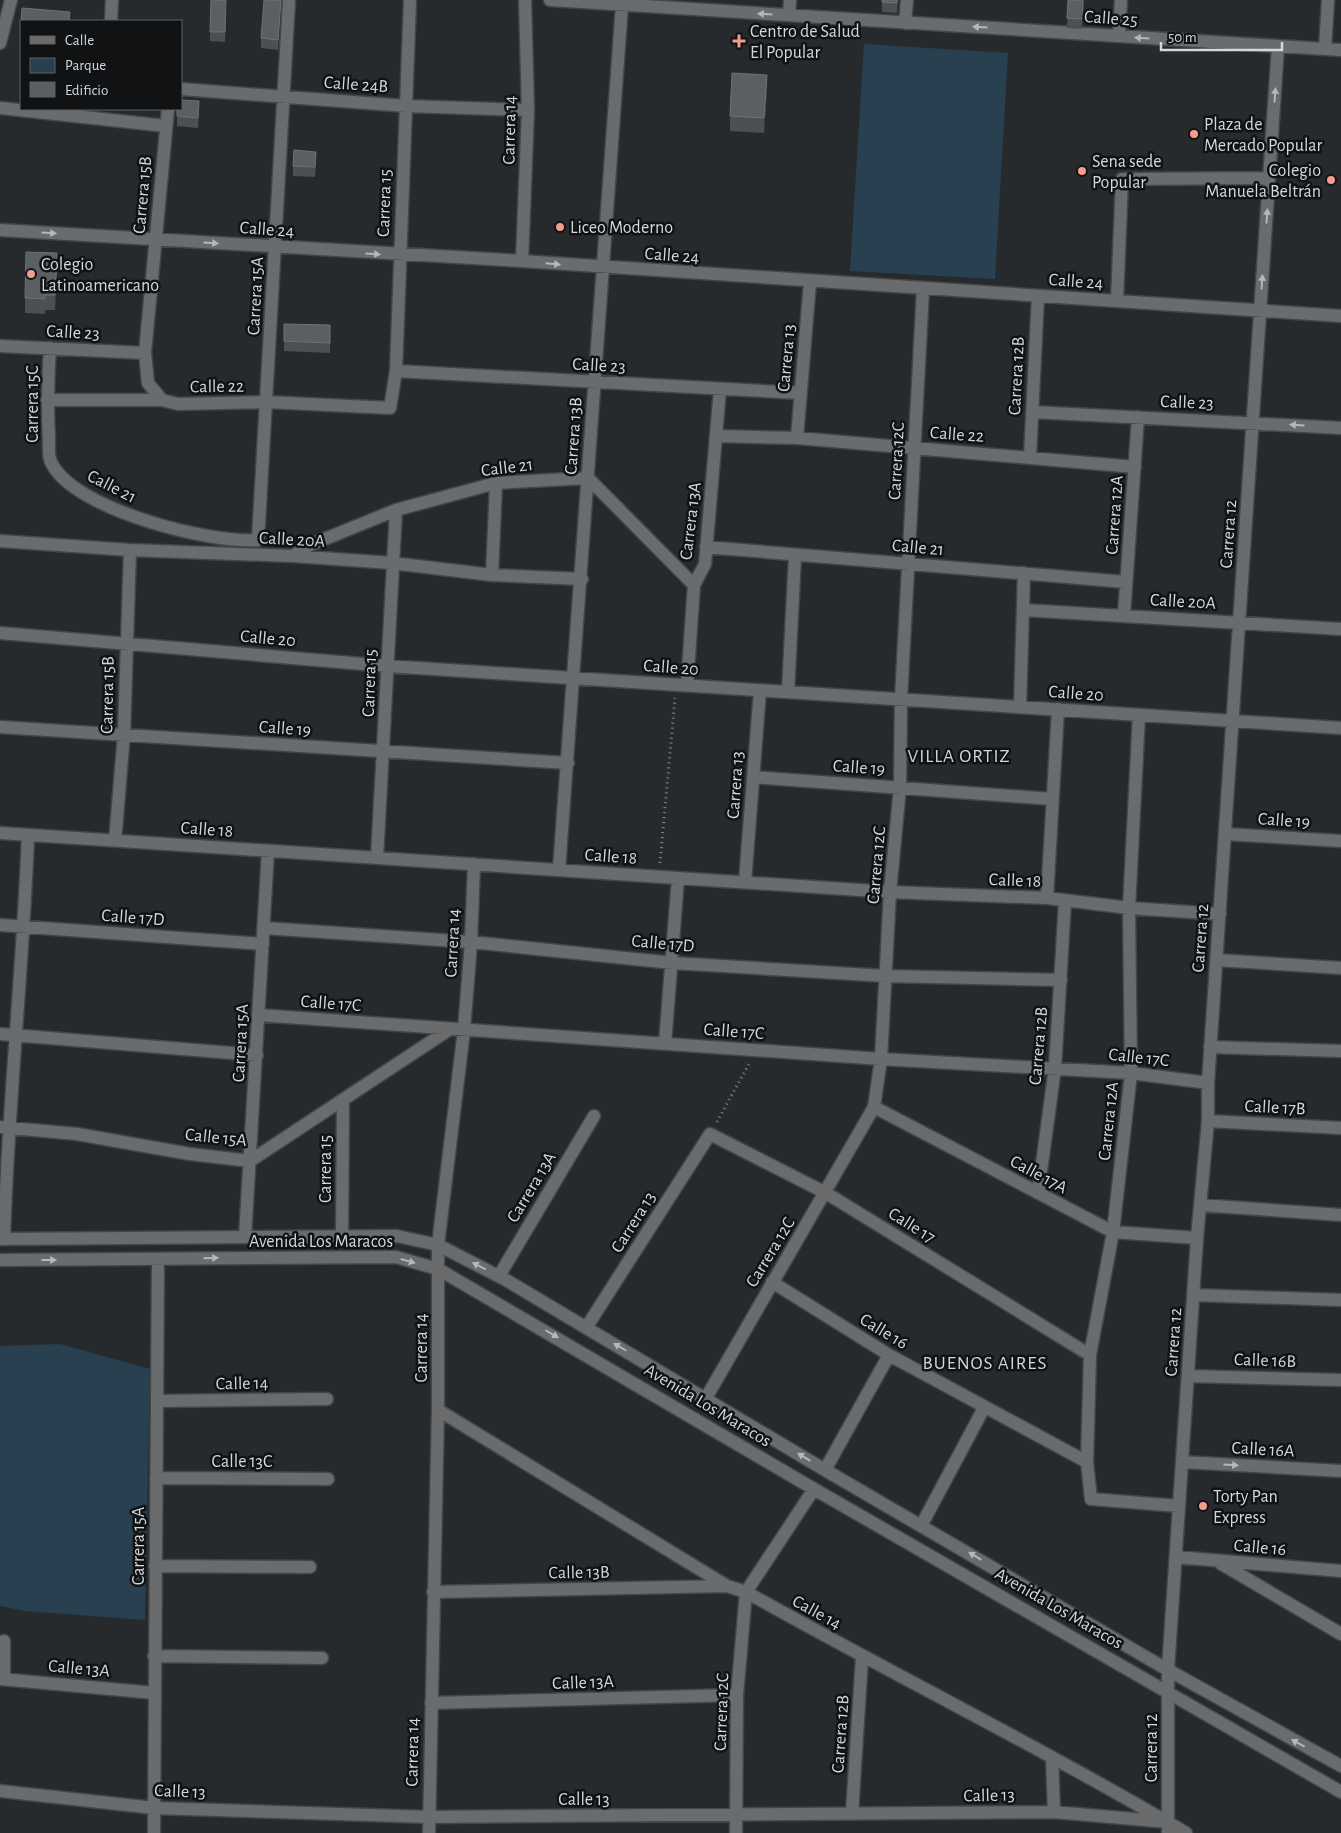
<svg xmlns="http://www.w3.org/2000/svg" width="1341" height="1833" viewBox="0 0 1341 1833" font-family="'Alegreya Sans',sans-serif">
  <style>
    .green { fill: #294050 }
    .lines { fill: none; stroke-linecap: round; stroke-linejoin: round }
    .minor-casing { stroke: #424649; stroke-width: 15 }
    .path { stroke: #868a8c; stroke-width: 3; stroke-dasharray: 1 4; stroke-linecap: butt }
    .minor { stroke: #696b6d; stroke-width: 12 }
    .wall { fill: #4b5053 }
    .shaded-wall { fill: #363b3e }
    .building { fill: #5a5f62; stroke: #6d7274 }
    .oneway { fill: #b5b7b9 }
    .poi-dot { fill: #f49d8d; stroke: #101214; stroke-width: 2 }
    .labels { text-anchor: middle; stroke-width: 5; stroke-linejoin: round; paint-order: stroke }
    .street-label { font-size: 18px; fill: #d5d8da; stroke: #101214 }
    .poi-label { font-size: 18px; fill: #d5d8da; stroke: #101214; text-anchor: start }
    .neighbourhood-label { font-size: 19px; letter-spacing: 1px; fill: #cfd5d9; stroke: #101214 }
  </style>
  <rect width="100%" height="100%" fill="#262a2d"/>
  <path class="green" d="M864 44 1008 53 995 279 850 271Z
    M60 1344 150 1369 145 1620 26 1611 0 1606V1346Z"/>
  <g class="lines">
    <g class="minor-casing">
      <path id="minor" d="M550 0 1341 50
        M789 15 790 0
        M111 21 112 0
        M905 23 907 0
        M1119 36 1121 0
        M0 43 11 0
        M1325 49 1328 0
        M181 89 406 106 528 110
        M0 108 166 126
        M0 230 522 261 1341 316
        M522 261 528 110 525 0
        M1117 301 1122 179 1269 178
        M0 346 145 353
        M50 348C48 379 47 409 49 439 49 446 48 456 51 462 72 509 210 544 258 540
        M396 371 800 393
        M47 400H162L178 404 267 402 390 408 396 371 410 0
        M162 400 148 383 145 353 168 109
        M1032 412 1341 428
        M716 436 797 438 1135 467
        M797 438 810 282
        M1030 457 1038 296
        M258 540 289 0
        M0 541 130 550 293 556 392 563 492 575 582 579
        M706 547 1126 582
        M293 556 310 545 396 510 496 483 588 478 694 585
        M492 575 496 483
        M1023 610 1341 629
        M1124 615 1138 417
        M0 633 387 666 1341 728
        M687 685 694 585 705 564 720 389
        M788 692 795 556
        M1020 707 1024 573
        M1139 715 1129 908 1131 1073 1113 1232 1090 1355 1087 1462 1091 1499 1179 1506
        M0 727 568 763
        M753 777 1052 799
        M0 833 890 892 1047 898 1129 908 1220 914
        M1225 834 1341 841
        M115 841 124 734 130 550
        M377 858 396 510
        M559 870 622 5
        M745 882 760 690
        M1047 898 1058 709
        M0 925 263 944
        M264 928 471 942 673 963 886 976 1061 980
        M1216 960 1341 968
        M258 1015 881 1059 1131 1073 1208 1083
        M0 1034 257 1055
        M665 1044 678 878
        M1210 1047 1341 1051
        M874 1107 1113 1232 1197 1238
        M1208 1121 1341 1128
        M0 1127 77 1134 190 1154 250 1161 450 1029
        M1038 1193 1055 1068 1065 901
        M1200 1205 1341 1215
        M342 1236 343 1101
        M245 1237 268 851
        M0 1239 397 1236 438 1245 506 1280 825 1470 1168 1670 1341 1766
        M4 1239C8 1104 23 970 28 835
        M0 1260 396 1257 438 1269 814 1489 1341 1792
        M499 1276 594 1116
        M772 1282 889 1355 1087 1462
        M1194 1295 1341 1300
        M586 1328 710 1134 826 1193 1090 1355
        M1188 1376 1341 1380
        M706 1398 874 1107 881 1059 890 892 900 787 901 699 923 289
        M157 1401 327 1399
        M438 1410 727 1586 746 1592C892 1674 1042 1748 1186 1833
        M1182 1462 1341 1471
        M825 1470 889 1355
        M156 1478 328 1479
        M922 1524 984 1408
        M1176 1557 1341 1571
        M1220 1563 1341 1634
        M155 1566 310 1567
        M433 1592 727 1586
        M4 1641V1679
        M154 1656 322 1658
        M0 1679 155 1693
        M431 1703 737 1695
        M1052 1757 1054 1812
        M0 1791 154 1808 429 1817 1054 1812 1168 1822
        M852 1814 862 1657
        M154 1833 158 1260
        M429 1833 438 1410V1245L464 1030 471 942 474 864
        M736 1833 737 1695 746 1592 814 1489
        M1168 1833V1670L1197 1238 1208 1121V1083L1278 46"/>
    </g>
    <path class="path" d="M660 863 675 698
      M717 1122 750 1062"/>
    <use href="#minor" class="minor"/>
  </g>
  <path class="wall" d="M281 0 278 50 261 48V38Z
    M882 0H898L897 13 882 12Z
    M1068 0H1084L1082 29 1067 28Z
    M226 10 225 42 210 41V32Z
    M767 90 764 133 730 131V116Z
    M199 111 198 128 177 126V116Z
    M316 162 315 177 293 176V166Z
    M57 268 55 310H45V314L25 313V298Z
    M284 324 330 325V353L284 351Z"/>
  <path class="shaded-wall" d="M281 0V4L278 50V40Z
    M1083 0H1084L1082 29V19Z
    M767 75V90L764 133V118Z"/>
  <path class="building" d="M211 0H226L225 32H210Z
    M264 0H281L278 40 261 38Z
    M882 0H897V3L882 2Z
    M1068 0H1083L1082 19 1067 18Z
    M22 8 70 12 69 21H21Z
    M732 73 767 75 764 118 730 116Z
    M181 100 199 101 198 118 177 116V109H181Z
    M294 150 316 152 315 167 293 166Z
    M26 252 57 253 55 295H45V299L25 298Z
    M284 324 330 325V343L284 341Z"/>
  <defs><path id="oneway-solid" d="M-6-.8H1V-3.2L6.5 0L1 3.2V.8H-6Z" transform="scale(1.25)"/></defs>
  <g class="oneway">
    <use href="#oneway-solid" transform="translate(765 14) rotate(-176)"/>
    <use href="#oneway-solid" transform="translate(980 27) rotate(-176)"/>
    <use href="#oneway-solid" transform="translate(1142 38) rotate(-176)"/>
    <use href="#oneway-solid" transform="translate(1275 95) rotate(-86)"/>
    <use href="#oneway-solid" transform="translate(1267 216) rotate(-86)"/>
    <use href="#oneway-solid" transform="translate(49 233) rotate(4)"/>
    <use href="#oneway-solid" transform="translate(211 243) rotate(4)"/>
    <use href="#oneway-solid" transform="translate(373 254) rotate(4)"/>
    <use href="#oneway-solid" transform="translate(553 264) rotate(5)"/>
    <use href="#oneway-solid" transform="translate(1262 282) rotate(-86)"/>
    <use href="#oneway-solid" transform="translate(1297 425) rotate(-176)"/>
    <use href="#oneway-solid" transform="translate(211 1258) rotate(-2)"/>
    <use href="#oneway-solid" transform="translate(49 1260)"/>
    <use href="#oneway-solid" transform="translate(408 1261) rotate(16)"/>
    <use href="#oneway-solid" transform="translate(479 1266) rotate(-153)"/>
    <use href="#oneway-solid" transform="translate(552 1334) rotate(30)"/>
    <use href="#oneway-solid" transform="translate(620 1347) rotate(-150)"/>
    <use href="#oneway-solid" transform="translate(804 1457) rotate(-149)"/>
    <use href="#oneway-solid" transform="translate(1231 1465) rotate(3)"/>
    <use href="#oneway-solid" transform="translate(975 1556) rotate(-149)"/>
    <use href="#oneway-solid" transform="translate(1298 1743) rotate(-151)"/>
  </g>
  <g class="poi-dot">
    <path d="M736.5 33.5h5v5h5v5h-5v5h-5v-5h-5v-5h5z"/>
    <circle cx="1194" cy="134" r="5"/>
    <circle cx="1082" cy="171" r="5"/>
    <circle cx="1331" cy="180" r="5"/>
    <circle cx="560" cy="227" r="5"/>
    <circle cx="31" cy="274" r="5"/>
    <circle cx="1203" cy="1506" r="5"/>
  </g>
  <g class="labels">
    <g class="street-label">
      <text transform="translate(1111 18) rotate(4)" y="6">Calle 25</text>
      <text transform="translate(356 84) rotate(4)" y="6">Calle 24B</text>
      <text transform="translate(509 130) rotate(-89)" y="6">Carrera 14</text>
      <text transform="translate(142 195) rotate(-85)" y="6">Carrera 15B</text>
      <text transform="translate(384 203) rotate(-88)" y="6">Carrera 15</text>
      <text transform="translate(267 229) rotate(4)" y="6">Calle 24</text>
      <text transform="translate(672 255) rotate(4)" y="6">Calle 24</text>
      <text transform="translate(1076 281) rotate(4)" y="6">Calle 24</text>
      <text transform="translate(255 296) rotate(-87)" y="6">Carrera 15A</text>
      <text transform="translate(73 332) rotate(3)" y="6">Calle 23</text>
      <text transform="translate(786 358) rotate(-85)" y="6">Carrera 13</text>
      <text transform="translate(599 365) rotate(3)" y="6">Calle 23</text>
      <text transform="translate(1016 376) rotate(-87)" y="6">Carrera 12B</text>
      <text transform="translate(217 386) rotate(-1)" y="6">Calle 22</text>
      <text transform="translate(1187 402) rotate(2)" y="6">Calle 23</text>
      <text transform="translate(32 404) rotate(-90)" y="6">Carrera 15C</text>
      <text transform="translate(957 434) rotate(4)" y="6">Calle 22</text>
      <text transform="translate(573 436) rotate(-86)" y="6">Carrera 13B</text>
      <text transform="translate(896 461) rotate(-87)" y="6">Carrera 12C</text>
      <text transform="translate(507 467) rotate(-7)" y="6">Calle 21</text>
      <text transform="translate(112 486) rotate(27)" y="6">Calle 21</text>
      <text transform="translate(1114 515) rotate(-86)" y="6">Carrera 12A</text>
      <text transform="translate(690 521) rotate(-83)" y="6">Carrera 13A</text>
      <text transform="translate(1228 534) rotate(-86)" y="6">Carrera 12</text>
      <text transform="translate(292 539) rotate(3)" y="6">Calle 20A</text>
      <text transform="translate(918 547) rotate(5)" y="6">Calle 21</text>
      <text transform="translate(1183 601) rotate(3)" y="6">Calle 20A</text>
      <text transform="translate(268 638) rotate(5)" y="6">Calle 20</text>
      <text transform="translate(671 667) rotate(4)" y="6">Calle 20</text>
      <text transform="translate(369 683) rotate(-88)" y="6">Carrera 15</text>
      <text transform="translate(1076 693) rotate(4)" y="6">Calle 20</text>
      <text transform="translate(107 695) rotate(-89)" y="6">Carrera 15B</text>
      <text transform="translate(285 728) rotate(4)" y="6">Calle 19</text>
      <text transform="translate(859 767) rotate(4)" y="6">Calle 19</text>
      <text transform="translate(735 785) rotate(-86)" y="6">Carrera 13</text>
      <text transform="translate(1284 820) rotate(4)" y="6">Calle 19</text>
      <text transform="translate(207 829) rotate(4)" y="6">Calle 18</text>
      <text transform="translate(611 856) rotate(4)" y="6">Calle 18</text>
      <text transform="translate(876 865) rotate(-85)" y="6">Carrera 12C</text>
      <text transform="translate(1015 880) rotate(2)" y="6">Calle 18</text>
      <text transform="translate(133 917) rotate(4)" y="6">Calle 17D</text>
      <text transform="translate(1200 938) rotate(-86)" y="6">Carrera 12</text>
      <text transform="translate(452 943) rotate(-87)" y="6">Carrera 14</text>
      <text transform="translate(663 943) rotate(5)" y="6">Calle 17D</text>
      <text transform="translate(331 1003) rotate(4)" y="6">Calle 17C</text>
      <text transform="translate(734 1031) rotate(4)" y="6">Calle 17C</text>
      <text transform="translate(240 1043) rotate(-87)" y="6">Carrera 15A</text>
      <text transform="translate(1038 1046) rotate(-85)" y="6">Carrera 12B</text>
      <text transform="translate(1139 1057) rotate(6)" y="6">Calle 17C</text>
      <text transform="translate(1275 1107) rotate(3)" y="6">Calle 17B</text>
      <text transform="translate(1108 1121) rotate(-84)" y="6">Carrera 12A</text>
      <text transform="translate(216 1137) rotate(6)" y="6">Calle 15A</text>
      <text transform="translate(325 1169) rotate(-90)" y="6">Carrera 15</text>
      <text transform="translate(1039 1174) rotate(28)" y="6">Calle 17A</text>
      <text transform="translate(531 1187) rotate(-59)" y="6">Carrera 13A</text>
      <text transform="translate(633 1222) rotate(-58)" y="6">Carrera 13</text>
      <text transform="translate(912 1225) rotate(32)" y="6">Calle 17</text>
      <text x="321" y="1247">Avenida Los Maracos</text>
      <text transform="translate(770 1252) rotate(-59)" y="6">Carrera 12C</text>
      <text transform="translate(884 1331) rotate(31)" y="6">Calle 16</text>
      <text transform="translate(1173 1342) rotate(-86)" y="6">Carrera 12</text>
      <text transform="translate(421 1348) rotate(-90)" y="6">Carrera 14</text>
      <text transform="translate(1265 1360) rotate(2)" y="6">Calle 16B</text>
      <text transform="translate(242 1383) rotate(-1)" y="6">Calle 14</text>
      <text transform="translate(708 1405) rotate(31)" y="6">Avenida Los Maracos</text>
      <text transform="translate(1263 1449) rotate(3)" y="6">Calle 16A</text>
      <text x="242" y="1467">Calle 13C</text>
      <text transform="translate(138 1546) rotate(-90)" y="6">Carrera 15A</text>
      <text transform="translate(1260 1547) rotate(5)" y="6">Calle 16</text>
      <text transform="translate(579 1572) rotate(-1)" y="6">Calle 13B</text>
      <text transform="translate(1059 1608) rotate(30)" y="6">Avenida Los Maracos</text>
      <text transform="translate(817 1612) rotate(29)" y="6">Calle 14</text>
      <text transform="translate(79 1668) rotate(5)" y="6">Calle 13A</text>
      <text transform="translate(583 1682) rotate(-2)" y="6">Calle 13A</text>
      <text transform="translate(721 1712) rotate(-88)" y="6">Carrera 12C</text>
      <text transform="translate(840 1734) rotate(-86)" y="6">Carrera 12B</text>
      <text transform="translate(1151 1748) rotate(-90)" y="6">Carrera 12</text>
      <text transform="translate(412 1752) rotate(-89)" y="6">Carrera 14</text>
      <text transform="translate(180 1791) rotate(2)" y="6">Calle 13</text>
      <text transform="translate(989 1795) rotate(-1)" y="6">Calle 13</text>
      <text x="584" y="1805">Calle 13</text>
    </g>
    <g class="poi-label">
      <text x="750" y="37">Centro de Salud<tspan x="750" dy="21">El Popular</tspan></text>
      <text x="1204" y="130">Plaza de<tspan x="1204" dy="21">Mercado Popular</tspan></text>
      <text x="1092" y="167">Sena sede<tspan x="1092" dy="21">Popular</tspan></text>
      <text x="1321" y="176" text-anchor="end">Colegio<tspan x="1321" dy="21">Manuela Beltrán</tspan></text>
      <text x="570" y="233">Liceo Moderno</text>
      <text x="41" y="270">Colegio<tspan x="41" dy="21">Latinoamericano</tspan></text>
      <text x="1213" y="1502">Torty Pan<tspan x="1213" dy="21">Express</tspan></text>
    </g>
    <g class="neighbourhood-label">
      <text x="959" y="762">VILLA ORTIZ</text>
      <text x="985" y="1369">BUENOS AIRES</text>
    </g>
  </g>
  <rect x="20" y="20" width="162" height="90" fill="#101214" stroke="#5f6163"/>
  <rect x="30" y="36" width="25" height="8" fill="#696b6d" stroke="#5f6163"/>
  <text x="65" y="45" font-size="15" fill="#d5d8da">Calle</text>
  <rect x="30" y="58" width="25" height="15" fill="#294050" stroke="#5f6163"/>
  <text x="65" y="70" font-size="15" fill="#d5d8da">Parque</text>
  <rect x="30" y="82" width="25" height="15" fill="#5a5f62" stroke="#5f6163"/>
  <text x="65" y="95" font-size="15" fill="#d5d8da">Edificio</text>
  <path d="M1161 42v8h121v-8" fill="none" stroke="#d5d8da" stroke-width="2.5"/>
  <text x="1168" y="42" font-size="15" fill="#d5d8da" stroke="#101214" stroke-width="4" paint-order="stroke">50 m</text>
</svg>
